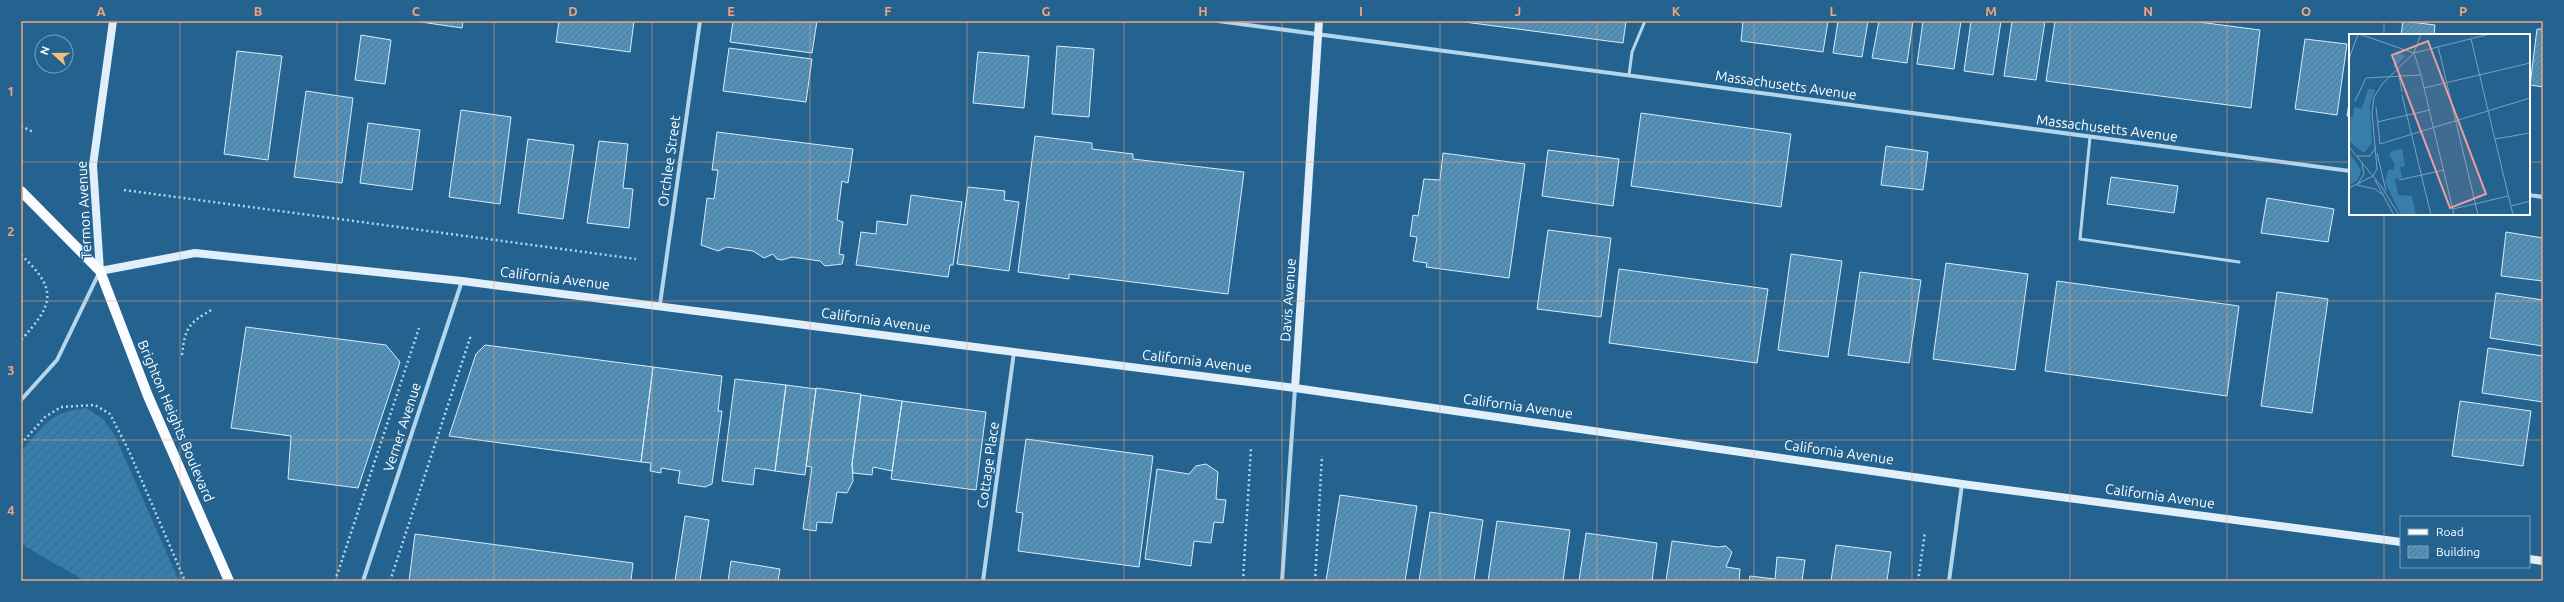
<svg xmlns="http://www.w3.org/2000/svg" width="2564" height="602" viewBox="0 0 2564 602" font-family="Ubuntu,sans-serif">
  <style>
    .garden { fill: url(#garden-furrows) }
    .building { fill: url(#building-hatch); stroke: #d9ecf9 }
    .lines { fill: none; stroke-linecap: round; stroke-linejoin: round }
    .path { stroke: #b4d6ec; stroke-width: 2.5; stroke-dasharray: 2 3; stroke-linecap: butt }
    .lane { stroke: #b4d6ec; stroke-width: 3 }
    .street { stroke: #b4d6ec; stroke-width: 4 }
    .secondary { stroke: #e0eff9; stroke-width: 8 }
    .primary { stroke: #fafcff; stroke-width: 10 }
    .grid { fill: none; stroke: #f2a479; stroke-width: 1; stroke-opacity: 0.55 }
    .labels { text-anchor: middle; stroke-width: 3; stroke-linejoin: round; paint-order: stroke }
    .street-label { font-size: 14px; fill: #fff; stroke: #24638f }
    .inset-road { fill: none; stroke: #7ca1bc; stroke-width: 1 }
    .view { fill: #ed9e9e; fill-opacity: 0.15; stroke: #ed9e9e; stroke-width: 2 }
    .inset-edge { fill: none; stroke: #fff; stroke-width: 2 }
    .neatline { fill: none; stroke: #f2a479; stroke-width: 1.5 }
    .grid-label { font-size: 13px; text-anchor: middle; font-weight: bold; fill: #f2a479 }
  </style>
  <defs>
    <pattern id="garden-furrows" width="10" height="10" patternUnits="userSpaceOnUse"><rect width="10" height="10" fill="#387eac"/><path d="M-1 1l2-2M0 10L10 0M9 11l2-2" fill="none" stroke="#42657c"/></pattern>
    <pattern id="building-hatch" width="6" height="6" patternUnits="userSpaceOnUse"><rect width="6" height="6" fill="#5491b9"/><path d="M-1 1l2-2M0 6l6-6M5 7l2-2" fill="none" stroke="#517993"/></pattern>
  </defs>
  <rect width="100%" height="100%" fill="#24638f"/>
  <path class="garden" d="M86 408 103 419 115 436 179 581H85L21 544V452C44 425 48 413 86 408Z"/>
  <path class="building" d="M414 21H463L462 28Z
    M559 21H634L630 52 556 42Z
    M733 21H817L812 53 730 42Z
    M1457 21H1626L1623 43Z
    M1743 21H1828L1823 52 1741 41Z
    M1838 21H1868L1862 57 1833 53Z
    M1879 21H1913L1907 63 1872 58Z
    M1923 21H1961L1954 69 1917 64Z
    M1971 21H2001L1993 75 1964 71Z
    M2012 21H2045L2036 80 2004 76Z
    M2055 21H2191L2260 30 2251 108 2046 81Z
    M2403 21 2435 25 2434 35H2401Z
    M2537 29H2543V87L2530 85Z
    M361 35 391 40 385 84 355 80Z
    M2305 39 2347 44 2337 115 2295 109Z
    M1057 46 1094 49 1089 117 1052 114Z
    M729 48 812 59 806 102 723 91Z
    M237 51 282 56 268 160 224 154Z
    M978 52 1029 56 1024 108 973 103Z
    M306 91 353 98 342 183 294 177Z
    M2350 96V117L2347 116Z
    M461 110 511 117 500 204 449 197Z
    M1641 113 1791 134 1781 207 1631 186Z
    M368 123 420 130 412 190 360 183Z
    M717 132 853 149 848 183 842 181 837 220 843 222 839 254 844 255 842 264 825 266 820 261 792 257 782 260 777 259 773 254 764 258 753 251 727 247 718 251 701 245 707 198 714 199 718 170H712Z
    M1035 136 1092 143V149L1133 154V159L1244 172 1228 294 1069 274V279L1018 272Z
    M528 139 574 145 563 219 518 213Z
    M599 141 628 144 623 188 633 189 629 228 587 223Z
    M1886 146 1928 152 1923 190 1881 185Z
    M1548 150 1619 159 1613 206 1542 196Z
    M1443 153 1525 164 1509 278 1426 267 1427 263 1413 261 1417 237 1410 236 1413 215 1418 216 1424 179 1440 180Z
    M2111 177 2178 186 2174 213 2107 204Z
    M968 187 1005 191 1004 200 1019 202 1009 271 957 264Z
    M911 195 962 202 953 265H950L948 277 856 265 861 232 876 234 877 221 907 225Z
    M2267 198 2334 209 2328 242 2261 233Z
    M1548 230 1611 238 1601 317 1537 309Z
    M2506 232 2543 238V281L2501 276Z
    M1791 254 1842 261 1828 357 1778 350Z
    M1946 263 2028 274 2015 370 1933 359Z
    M1619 269 1768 289 1757 363 1609 343Z
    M1860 272 1921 280 1909 363 1848 355Z
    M2057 281 2239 306 2227 396 2045 371Z
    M2277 292 2328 299 2312 413 2261 406Z
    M2496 293 2543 300V346L2490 338Z
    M246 327 386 345 400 362 358 488 288 479 291 436 231 428Z
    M485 345 653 367 641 462 449 436 476 354Z
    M2488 348 2543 356V402L2482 393Z
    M653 367 722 376 718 411H722L712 484 705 487 678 483 680 471 661 468V473L650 471 651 463 641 462Z
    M735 379 786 385 775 471 755 468 753 485 722 481Z
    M786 385 816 389 805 475 775 471Z
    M816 388 861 394 852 464 853 481 847 493 837 492 832 523 817 522 816 531 803 529 812 467 806 466Z
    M861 395 902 401 892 471 873 467 872 475 853 473 852 464Z
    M902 401 986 412 976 490 891 479Z
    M2460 401 2531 411 2523 466 2452 456Z
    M1026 439 1153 456 1139 567 1018 551 1023 513 1016 512Z
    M1206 464 1218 472 1216 499 1226 500 1223 523 1214 522 1211 543 1194 541 1191 566 1145 559 1157 469 1189 474 1196 466Z
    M1340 495 1417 506 1405 581H1326Z
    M1430 512 1483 520 1474 581H1419Z
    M685 516 709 520 700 581H675Z
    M1497 521 1570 530 1563 581H1488Z
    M1586 533 1657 543 1652 581H1579Z
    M415 534 633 563 631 581H409Z
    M1672 541 1718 547 1726 546 1732 552 1726 567 1740 569 1739 581H1666Z
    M1836 545 1891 552 1887 581H1831Z
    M1777 557 1805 560 1802 581H1807H1749L1750 576 1775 579Z
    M731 561 780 569 778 581H728Z"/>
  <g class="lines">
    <path class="path" d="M21 126 33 132
      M124 190 636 259
      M21 255C59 290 53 305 21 340
      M182 355C185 327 189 323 213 309
      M21 444 45 417 61 407 95 405 110 414 129 451 185 581
      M335 581 419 328
      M390 581 471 335
      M1243 581 1251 447
      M1315 581 1322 456
      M1918 581 1925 532"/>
    <path class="lane" d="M1629 75 1632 52 1645 21
      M2090 137 2080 239 2239 262"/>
    <path class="street" d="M1218 21 2350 171
      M2529 195 2543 197
      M660 304 700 21
      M21 400 57 360 99 273
      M363 581 462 281
      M983 581 1014 352
      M1282 581 1295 388
      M1949 581 1962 484"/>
    <path class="secondary" d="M113 21 93 165 100 271 195 253 462 281 1295 388 1962 484 2401 542
      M1295 388 1319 21
      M2529 559 2543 561"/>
    <path class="primary" d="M21 191 100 271 148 396 229 581"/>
  </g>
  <path class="grid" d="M180 21V581M337 21V581M494 21V581M652 21V581M810 21V581M967 21V581M1124 21V581M1282 21V581M1440 21V581M1597 21V581M1754 21V581M1912 21V581M2070 21V581M2227 21V581M2384 21V35M21 162H2350M2529 162H2543M2384 214V581M21 301H2543M21 440H2543"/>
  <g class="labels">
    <g class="street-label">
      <text transform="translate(1786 85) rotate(8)" y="5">Massachusetts Avenue</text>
      <text transform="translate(2107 128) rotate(7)" y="5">Massachusetts Avenue</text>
      <text transform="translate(669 161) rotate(-82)" y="5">Orchlee Street</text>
      <text transform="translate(84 210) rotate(-93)" y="5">Termon Avenue</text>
      <text transform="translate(555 278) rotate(7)" y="5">California Avenue</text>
      <text transform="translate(1288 300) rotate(-86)" y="5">Davis Avenue</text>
      <text transform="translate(876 320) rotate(8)" y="5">California Avenue</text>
      <text transform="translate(1197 361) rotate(7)" y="5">California Avenue</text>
      <text transform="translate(1518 406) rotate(8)" y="5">California Avenue</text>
      <text transform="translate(176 421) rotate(67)" y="5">Brighton Heights Boulevard</text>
      <text transform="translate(402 427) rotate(-72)" y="5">Verner Avenue</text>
      <text transform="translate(1839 452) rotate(8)" y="5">California Avenue</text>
      <text transform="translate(988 465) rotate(-82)" y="5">Cottage Place</text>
      <text transform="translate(2160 496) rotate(8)" y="5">California Avenue</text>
    </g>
  </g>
  <g transform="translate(2349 34)">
    <rect width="181" height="181" fill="#24638f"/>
    <path d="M19 55 26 56 21 71 23 109 15 119 0 107V83H4L5 73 13 75ZM53 115 56 132 51 133 53 144 46 145 49 161 63 162 67 181H52L36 148 39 136 45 135 46 131 40 120 43 117ZM0 118 12 136 9 146 0 151Z" fill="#387eac"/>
    <path d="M47 17 56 22 44 35Z" fill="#387eac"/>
    <path class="inset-road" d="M10 0 65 19 141 0M122 5 164 181M89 12 129 181M65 19 72 41 105 181M0 25 9 0M50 42 53 58M75 54 181 29M53 61 82 181M6 67 17 44 72 41M27 73 31 110 181 64M28 88 81 76M146 105 181 99M0 113 32 152 50 181M28 119 37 157M8 122H21L27 113M13 130 15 140 8 151 26 155 34 161M26 146 45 181M50 146 95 136M0 154 24 142 28 135 23 79 25 63 34 49 65 19 72 0M162 172 181 167M104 175 159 162"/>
    <path class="view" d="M79 7 137 160 101 174 43 21Z"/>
    <rect width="181" height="181" class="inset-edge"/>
  </g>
  <rect width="2564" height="602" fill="none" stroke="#24638f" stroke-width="44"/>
  <rect x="2400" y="516" width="130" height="52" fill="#24638f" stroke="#7ca1bc"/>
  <rect x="2408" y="529" width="20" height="6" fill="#fafcff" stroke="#7ca1bc"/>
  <text x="2436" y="536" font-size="12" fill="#ffffff">Road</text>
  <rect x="2408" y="546" width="20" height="12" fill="url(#building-hatch)" stroke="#7ca1bc"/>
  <text x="2436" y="556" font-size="12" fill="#ffffff">Building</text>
  <g transform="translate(54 54) rotate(291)"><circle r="19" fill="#24638f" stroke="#7ca1bc"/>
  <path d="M0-3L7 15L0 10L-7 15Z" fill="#f6be78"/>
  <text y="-6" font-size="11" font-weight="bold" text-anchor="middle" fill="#ffffff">N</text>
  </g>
  <rect x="22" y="22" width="2520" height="558" class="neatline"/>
  <g class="grid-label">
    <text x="101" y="16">A</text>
    <text x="258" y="16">B</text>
    <text x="416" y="16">C</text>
    <text x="573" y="16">D</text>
    <text x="731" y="16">E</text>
    <text x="888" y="16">F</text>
    <text x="1046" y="16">G</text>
    <text x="1203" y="16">H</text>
    <text x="1361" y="16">I</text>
    <text x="1518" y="16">J</text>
    <text x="1676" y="16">K</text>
    <text x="1833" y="16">L</text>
    <text x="1991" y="16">M</text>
    <text x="2148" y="16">N</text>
    <text x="2306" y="16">O</text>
    <text x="2463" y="16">P</text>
    <text x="11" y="96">1</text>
    <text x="11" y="236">2</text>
    <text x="11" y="375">3</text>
    <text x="11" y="515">4</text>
  </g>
</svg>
